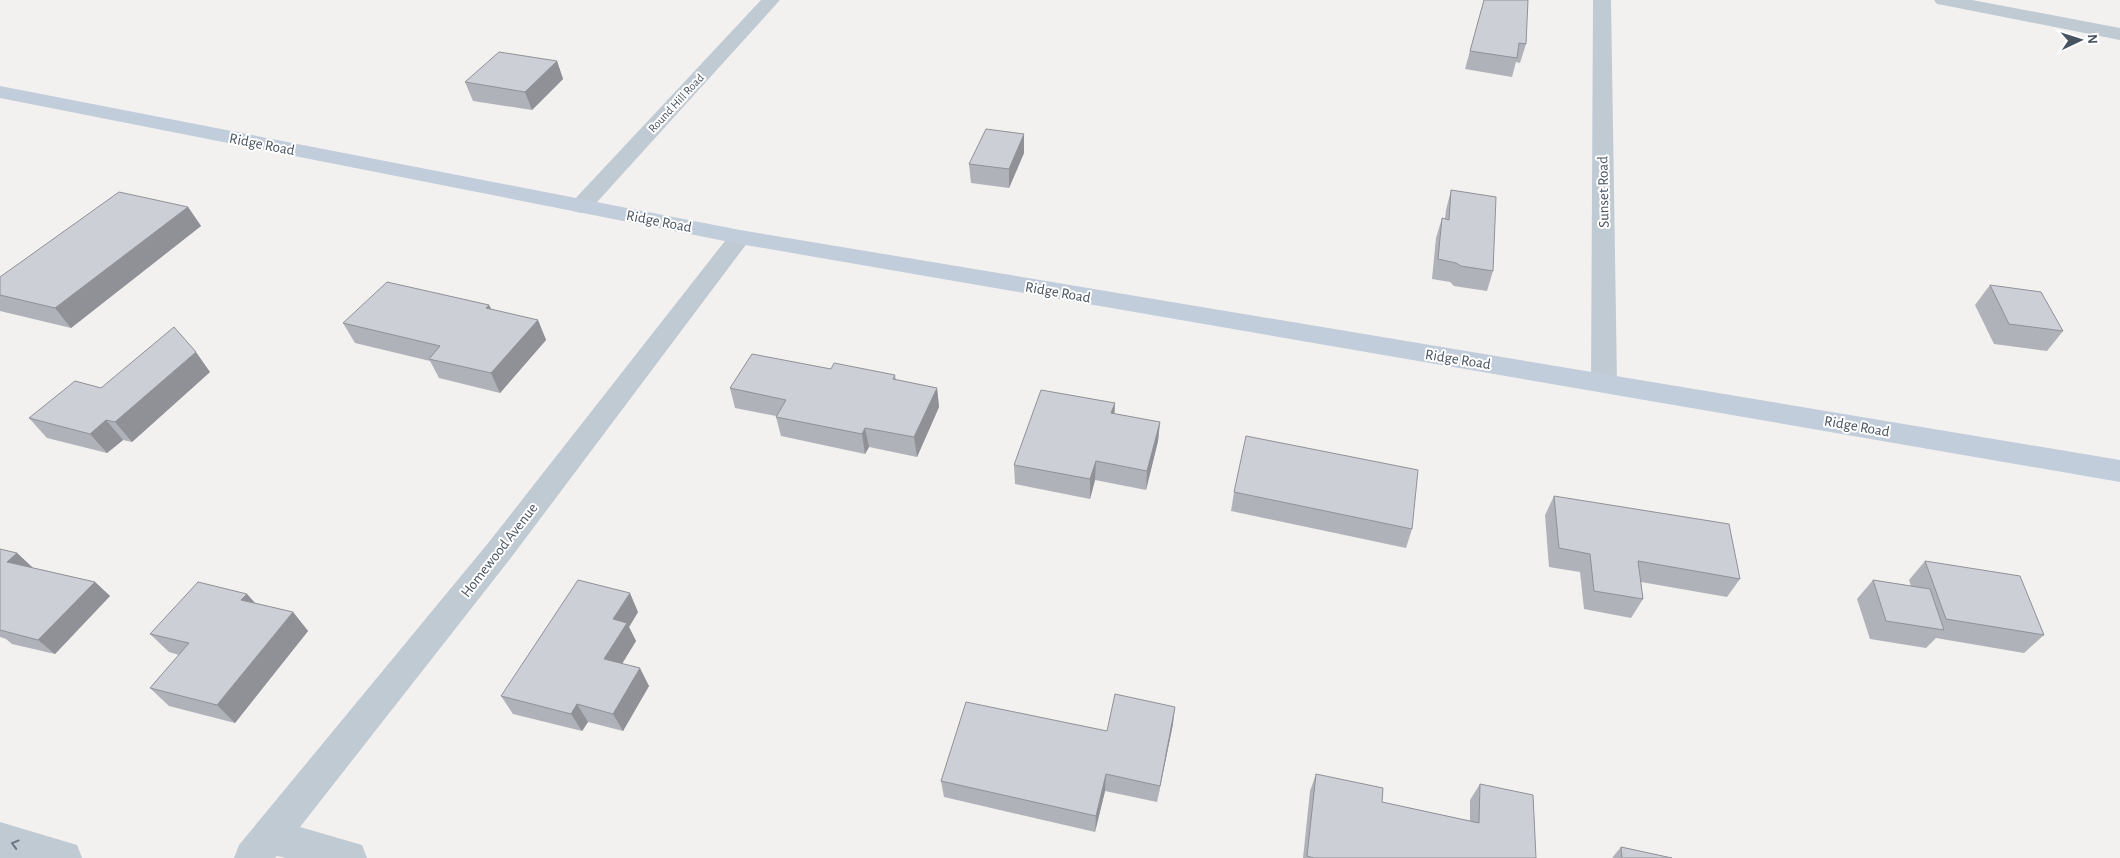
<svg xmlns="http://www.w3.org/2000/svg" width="2120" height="858" viewBox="0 0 2120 858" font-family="'Alegreya Sans',sans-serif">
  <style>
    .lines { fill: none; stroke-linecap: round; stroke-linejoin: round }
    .minor { fill: #c0cad3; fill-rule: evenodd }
    .secondary { fill: #c2cddb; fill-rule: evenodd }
    .wall { fill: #afb2b8 }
    .shaded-wall { fill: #8f9196 }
    .building { fill: #cccfd6; stroke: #8f9196 }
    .oneway { stroke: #6b7782 }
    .labels { text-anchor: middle; stroke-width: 4; stroke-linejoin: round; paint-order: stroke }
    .far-street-label { font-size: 12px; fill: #475360; stroke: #fff }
    .street-label { font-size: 15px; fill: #475360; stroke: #fff }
  </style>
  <rect width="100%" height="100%" fill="#f3f0f0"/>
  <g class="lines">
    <path class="minor" d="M761 0H780L589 211 581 213 573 211 570 206 573 201Z
      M1593 0H1611L1617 383 1613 390 1604 392 1595 390 1591 383Z
      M1934 0H1972L2120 28V40L1943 5 1937 4Z
      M740 230 748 232 752 237 748 242 510 559 300 827 362 845 367 858H286L277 856 275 858H234L239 845 489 542 732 232Z
      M0 822 77 845 82 858H0Z"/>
    <path class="secondary" d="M0 86 740 230 2120 460V482L740 244 0 98Z"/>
  </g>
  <path class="wall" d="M1484 0 1526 44 1520 63 1516 62 1512 77 1465 69Z
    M557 61 563 79 532 110 473 101 465 82Z
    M1024 134V153L1009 188 971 183 969 164Z
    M1451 190 1493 271 1487 291 1454 286 1450 282 1432 279 1436 238 1442 218 1445 219 1446 210Z
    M188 207 201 226 71 328 0 311V277Z
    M1990 285 2063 331 2047 351 1994 344 1975 305Z
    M489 305 492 310 538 320 546 340 500 393 439 378 430 361 355 343 343 323Z
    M831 369 895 375 896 380 937 388 939 407 917 457 869 447 865 454 781 436 776 417V416L735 408 730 388Z
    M210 372 132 442 123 440 107 453 47 438 29 418 101 388Z
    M1115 403 1114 414 1160 422 1158 441 1146 490 1095 480 1090 499 1015 484 1014 465Z
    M1234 492 1412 529 1406 548 1231 511Z
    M1554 496 1740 579 1727 597 1641 582 1643 599 1631 618 1584 609 1580 572 1549 567 1545 515Z
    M0 549 17 553 33 568 95 582 110 596 55 654 12 644 6 639 0 637Z
    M1925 561 2044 635 2024 653 1936 638 1926 648 1870 639 1857 599 1873 580 1911 586 1909 580Z
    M247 594 255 603 293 612 308 631 235 723 169 706 150 688 179 655 169 652 150 634Z
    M638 612 629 627 636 641 622 663 649 686 623 731 588 722 582 731 513 714 501 696Z
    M1173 724 1157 802 1105 791 1095 832 944 797 941 781 1107 731Z
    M1316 774 1382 802 1470 821V800L1480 784 1536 858H1303L1310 791Z
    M1621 847 1672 858H1612Z"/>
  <path class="shaded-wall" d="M557 61 563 79 532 110 525 92Z
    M1024 134V153L1009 188V169Z
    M188 207 201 226 71 328 55 308Z
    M489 305 498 324 486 308Z
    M538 320 546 340 500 393 491 373Z
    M196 352 210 372 132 442 115 422Z
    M937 388 939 407 917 457 914 437Z
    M1115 403 1114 423 1111 413Z
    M106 420 123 440 107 453 90 434Z
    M1160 422 1158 441 1146 490 1147 471Z
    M865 428 869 447 865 454 862 434Z
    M1096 461 1095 480 1090 499V479Z
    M17 553 33 568 7 562Z
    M95 582 110 596 55 654 38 640Z
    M630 593 638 612 629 627 636 641 614 677 604 659 613 619Z
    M247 594 263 612 241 600Z
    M293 612 308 631 235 723 217 705Z
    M640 668 649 686 623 731 613 714Z
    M577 704 588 722 582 731 571 714Z
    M1175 707 1173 724 1157 802 1160 786Z
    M1106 774 1105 791 1095 832 1096 816Z"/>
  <path class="building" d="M1484 0H1528L1526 44 1519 43 1517 58 1470 51Z
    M499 52 557 61 525 92 465 82Z
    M986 129 1024 134 1009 169 969 164Z
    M1451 190 1496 197 1493 271 1461 266 1456 263 1438 259 1442 218 1449 220Z
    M119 192 188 207 55 308 0 295V277Z
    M387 282 489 305 486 308 538 320 491 373 429 359 440 346 343 323Z
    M1990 285 2041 292 2063 331 2009 324Z
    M174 327 196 352 115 422 106 420 90 434 29 418 75 381 101 388Z
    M752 354 831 369 834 363 895 375 893 379 937 388 914 437 865 428 862 434 776 417 786 400 730 388Z
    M1041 390 1115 403 1111 413 1160 422 1147 471 1096 461 1090 479 1014 465Z
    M1246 436 1418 470 1412 529 1234 492Z
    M1554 496 1729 524 1740 579 1638 561 1643 599 1594 591 1590 554 1559 548Z
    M0 549 17 553 7 562 95 582 38 640 0 630Z
    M1925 561 2020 576 2044 635 1946 619Z
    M578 580 630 593 613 619 627 623 604 659 640 668 613 714 577 704 571 714 501 696Z
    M1873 580 1930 589 1944 630 1886 621Z
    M198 582 247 594 241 600 293 612 217 705 150 688 189 643 150 634Z
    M1115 694 1175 707 1160 786 1106 774 1096 816 941 781 966 702 1107 731Z
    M1316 774 1383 788 1382 802 1479 823 1480 784 1533 795 1536 858H1314L1307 856Z
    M1621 847 1672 858H1622Z"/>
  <defs><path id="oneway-chevron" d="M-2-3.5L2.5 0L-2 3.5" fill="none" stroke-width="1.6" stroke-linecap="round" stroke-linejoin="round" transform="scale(1.25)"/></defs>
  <use class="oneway" href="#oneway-chevron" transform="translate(15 844) rotate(-164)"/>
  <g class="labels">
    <g class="far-street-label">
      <text transform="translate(676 103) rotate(-47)" y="4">Round Hill Road</text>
    </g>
    <g class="street-label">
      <text transform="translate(262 144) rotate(11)" y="5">Ridge Road</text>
      <text transform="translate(1603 192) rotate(-91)" y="5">Sunset Road</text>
      <text transform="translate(659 221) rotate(11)" y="5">Ridge Road</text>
      <text transform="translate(1058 292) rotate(10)" y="5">Ridge Road</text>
      <text transform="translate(1458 359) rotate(9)" y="5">Ridge Road</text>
      <text transform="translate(1857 426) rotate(10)" y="5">Ridge Road</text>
      <text transform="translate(499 550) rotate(-52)" y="5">Homewood Avenue</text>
    </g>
  </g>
  <g transform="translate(2080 40) rotate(86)" stroke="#ffffff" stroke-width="4" paint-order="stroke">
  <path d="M0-4L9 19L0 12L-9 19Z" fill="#475360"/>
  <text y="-8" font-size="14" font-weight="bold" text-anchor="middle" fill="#475360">N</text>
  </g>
</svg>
